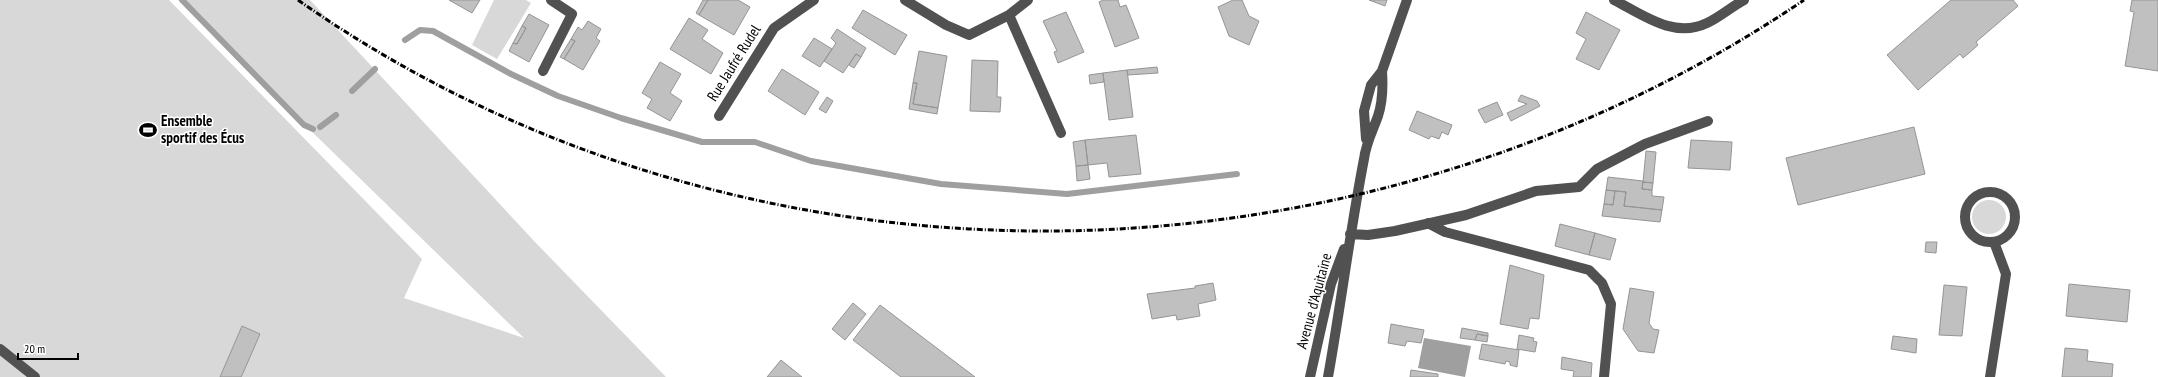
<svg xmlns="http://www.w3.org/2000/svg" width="2158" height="377" viewBox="0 0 2158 377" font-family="'PT Sans Narrow',sans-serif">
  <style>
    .green { fill: #d8d8d8 }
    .water { fill: #9f9f9f }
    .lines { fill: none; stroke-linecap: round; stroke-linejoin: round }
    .stream { stroke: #9f9f9f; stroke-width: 6 }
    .building { fill: #c0c0c0; stroke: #959595 }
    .minor { stroke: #515151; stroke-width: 10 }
    .rail { stroke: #000; stroke-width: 3; stroke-dasharray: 6 2 1 2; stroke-linecap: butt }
    .labels { text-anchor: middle; stroke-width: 3; stroke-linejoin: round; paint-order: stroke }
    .street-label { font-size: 15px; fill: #000; stroke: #fff }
    .poi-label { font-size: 15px; font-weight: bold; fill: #000; stroke: #fff; text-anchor: start }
  </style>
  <rect width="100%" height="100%" fill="#fff"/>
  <path class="green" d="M0 0H169L422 259 404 298 524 338 305 125 182 0H310L535 242 666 377H0Z
    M494 0H526L531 3 497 59 472 45Z
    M1972 217a17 17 0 1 1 34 0a17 17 0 1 1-34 0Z"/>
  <path class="water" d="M1424 338 1471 346 1465 377 1418 368Z"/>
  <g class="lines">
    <path class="stream" d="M182 0 304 125 313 129
      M405 40 420 30 433 31 511 74 558 96 621 118 702 142H755L811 161 941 184 1067 194 1237 174
      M352 91 375 69
      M320 127 336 115"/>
  </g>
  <path class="building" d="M449 0H480L472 13Z
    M703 0H708L699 15 696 13Z
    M708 0H738L750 7 734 35 699 15Z
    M1103 0H1118L1120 7 1126 5 1139 38 1115 47 1099 2Z
    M1233 0H1242L1249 16 1259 21 1249 45 1229 36 1218 7Z
    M1369 0H1387L1385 6Z
    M1951 0H2013L2018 6 1976 42 1978 45 1969 53 1963 58 1960 54 1918 90 1887 55Z
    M2158 0V71L2125 66 2134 12 2130 11 2132 0Z
    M863 10 907 35 895 55 852 28Z
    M1066 12 1084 52 1058 63 1054 52 1057 51 1043 21Z
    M1586 12 1620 30 1599 70 1576 59 1586 39 1576 33Z
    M529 14 549 25 529 62 509 51 513 43 517 44 526 28 522 26Z
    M689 18 708 30 702 39 723 53 711 74 670 49Z
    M588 21 601 29 596 38 600 41 583 70 564 59 575 41 571 39 578 27 582 30Z
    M522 26 526 28 517 44 513 43Z
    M837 29 866 48 861 57 856 54 843 73 824 61 836 43 831 38Z
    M814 38 832 49 820 67 802 56Z
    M571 39 575 41 564 59 560 57Z
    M919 51 947 56 938 108 913 104 917 83H913Z
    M856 54 861 57 854 68 849 65Z
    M972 60 998 61 997 97H1001L1000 112 970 111Z
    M660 62 681 74 670 93 682 101 670 121 647 108 652 99 642 93Z
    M1157 67 1158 73 1128 75 1127 70Z
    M782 69 819 92 805 115 768 91Z
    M1127 70 1133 117 1109 120 1103 73Z
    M1103 73 1104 82 1090 84 1089 75Z
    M913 83H917L913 104 938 108 937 114 909 109Z
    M1521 95 1537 101 1540 106 1511 121 1507 113 1527 104 1518 101Z
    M827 97 833 101 826 113 819 109Z
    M1497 102 1503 115 1485 123 1478 110Z
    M1417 111 1452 125 1448 135 1442 132 1439 139 1431 136 1429 139 1409 130Z
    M1914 127 1925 174 1798 205 1786 158Z
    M1136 135 1141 174 1109 177 1107 163 1088 165 1085 140Z
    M1085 140 1088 165 1076 166 1073 142Z
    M1691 140 1732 142 1730 170 1688 168Z
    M1646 151 1656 152 1653 183 1643 182Z
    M1088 165 1090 179 1077 181 1076 166Z
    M1608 177 1643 181 1642 189 1652 190V196L1664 197 1662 210 1624 206 1626 192 1606 190Z
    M1643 182 1653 183 1652 190 1642 189Z
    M1606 190 1615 191 1613 205 1604 204Z
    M1615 191 1626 192 1624 206 1662 210 1660 222 1602 216 1604 204 1613 205Z
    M1560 224 1595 233 1589 255 1555 246Z
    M1595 233 1616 239 1610 260 1589 255Z
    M1926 242H1937L1936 253 1925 252Z
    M1510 265 1544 275 1539 319 1530 318 1528 329 1500 324Z
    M1213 283 1216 300 1198 304 1200 316 1177 320 1176 315 1152 319 1147 294 1195 288V286Z
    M2069 284 2130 290 2127 322 2066 316Z
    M1944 285 1967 287 1962 336 1939 335Z
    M1630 288 1654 292 1649 323 1653 329 1659 330 1654 353 1638 351 1623 329Z
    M853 303 866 314 845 340 832 329Z
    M880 305 975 377H901L853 340Z
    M1391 324 1424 330 1421 343 1407 341 1405 346 1388 343Z
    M242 326 260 334 243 373 241 377H220Z
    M1462 328 1488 333V336L1477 334 1475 340 1460 338Z
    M1477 334 1488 336 1487 342 1475 340Z
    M1519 335 1534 338 1533 341 1537 342 1535 352 1517 349Z
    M1893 336 1917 339 1916 353 1891 349Z
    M1482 344 1519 350 1517 367 1510 365V362L1506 361 1505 364 1479 359Z
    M2065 348 2088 350 2087 361 2113 364 2112 377H2062Z
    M1562 357 1592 363 1591 377H1573L1574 371 1561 369Z
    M781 360 802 377H767Z
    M1411 370 1438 374V377H1410Z"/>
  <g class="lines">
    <path class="minor" d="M905 0 946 25 969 35 1009 15 1028 0
      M1614 0C1643 15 1674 39 1707 23 1720 17 1731 7 1744 0
      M1009 15 1061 133
      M543 71 572 14 551 0
      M719 116 774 28 814 0
      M1366 139 1364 111 1371 85 1382 71 1407 0
      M1965 217a25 25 0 1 1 50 0a25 25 0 1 1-50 0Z
      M1428 223 1445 232 1589 270 1602 283 1611 304 1604 377
      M1350 234 1368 235 1395 231 1466 215 1536 191 1579 187 1597 169 1645 144 1708 121
      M0 349 35 377
      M1310 377 1331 284 1344 249
      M1328 377C1341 304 1350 231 1364 159 1366 143 1373 130 1378 116 1383 101 1383 86 1382 71
      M1990 377 2006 274 1994 242"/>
    <path class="rail" d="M298 0C744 313 1356 303 1804 0"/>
  </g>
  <defs>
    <g id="stadium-bare" transform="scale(1.38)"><path d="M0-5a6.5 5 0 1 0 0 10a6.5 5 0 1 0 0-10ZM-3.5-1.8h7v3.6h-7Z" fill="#000" stroke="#fff" stroke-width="2.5" paint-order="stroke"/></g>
  </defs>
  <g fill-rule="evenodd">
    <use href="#stadium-bare" x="148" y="130"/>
  </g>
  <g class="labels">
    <g class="street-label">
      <text transform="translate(734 63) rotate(-58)" y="5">Rue Jaufré Rudel</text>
      <text transform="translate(1314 301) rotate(-75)" y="5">Avenue d'Aquitaine</text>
    </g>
    <g class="poi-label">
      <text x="161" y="126">Ensemble<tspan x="161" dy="17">sportif des Écus</tspan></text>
    </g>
  </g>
  <path d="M18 353v6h60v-6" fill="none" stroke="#000000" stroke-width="2"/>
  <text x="24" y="353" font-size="12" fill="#000000" stroke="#ffffff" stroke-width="3" paint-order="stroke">20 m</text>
</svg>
